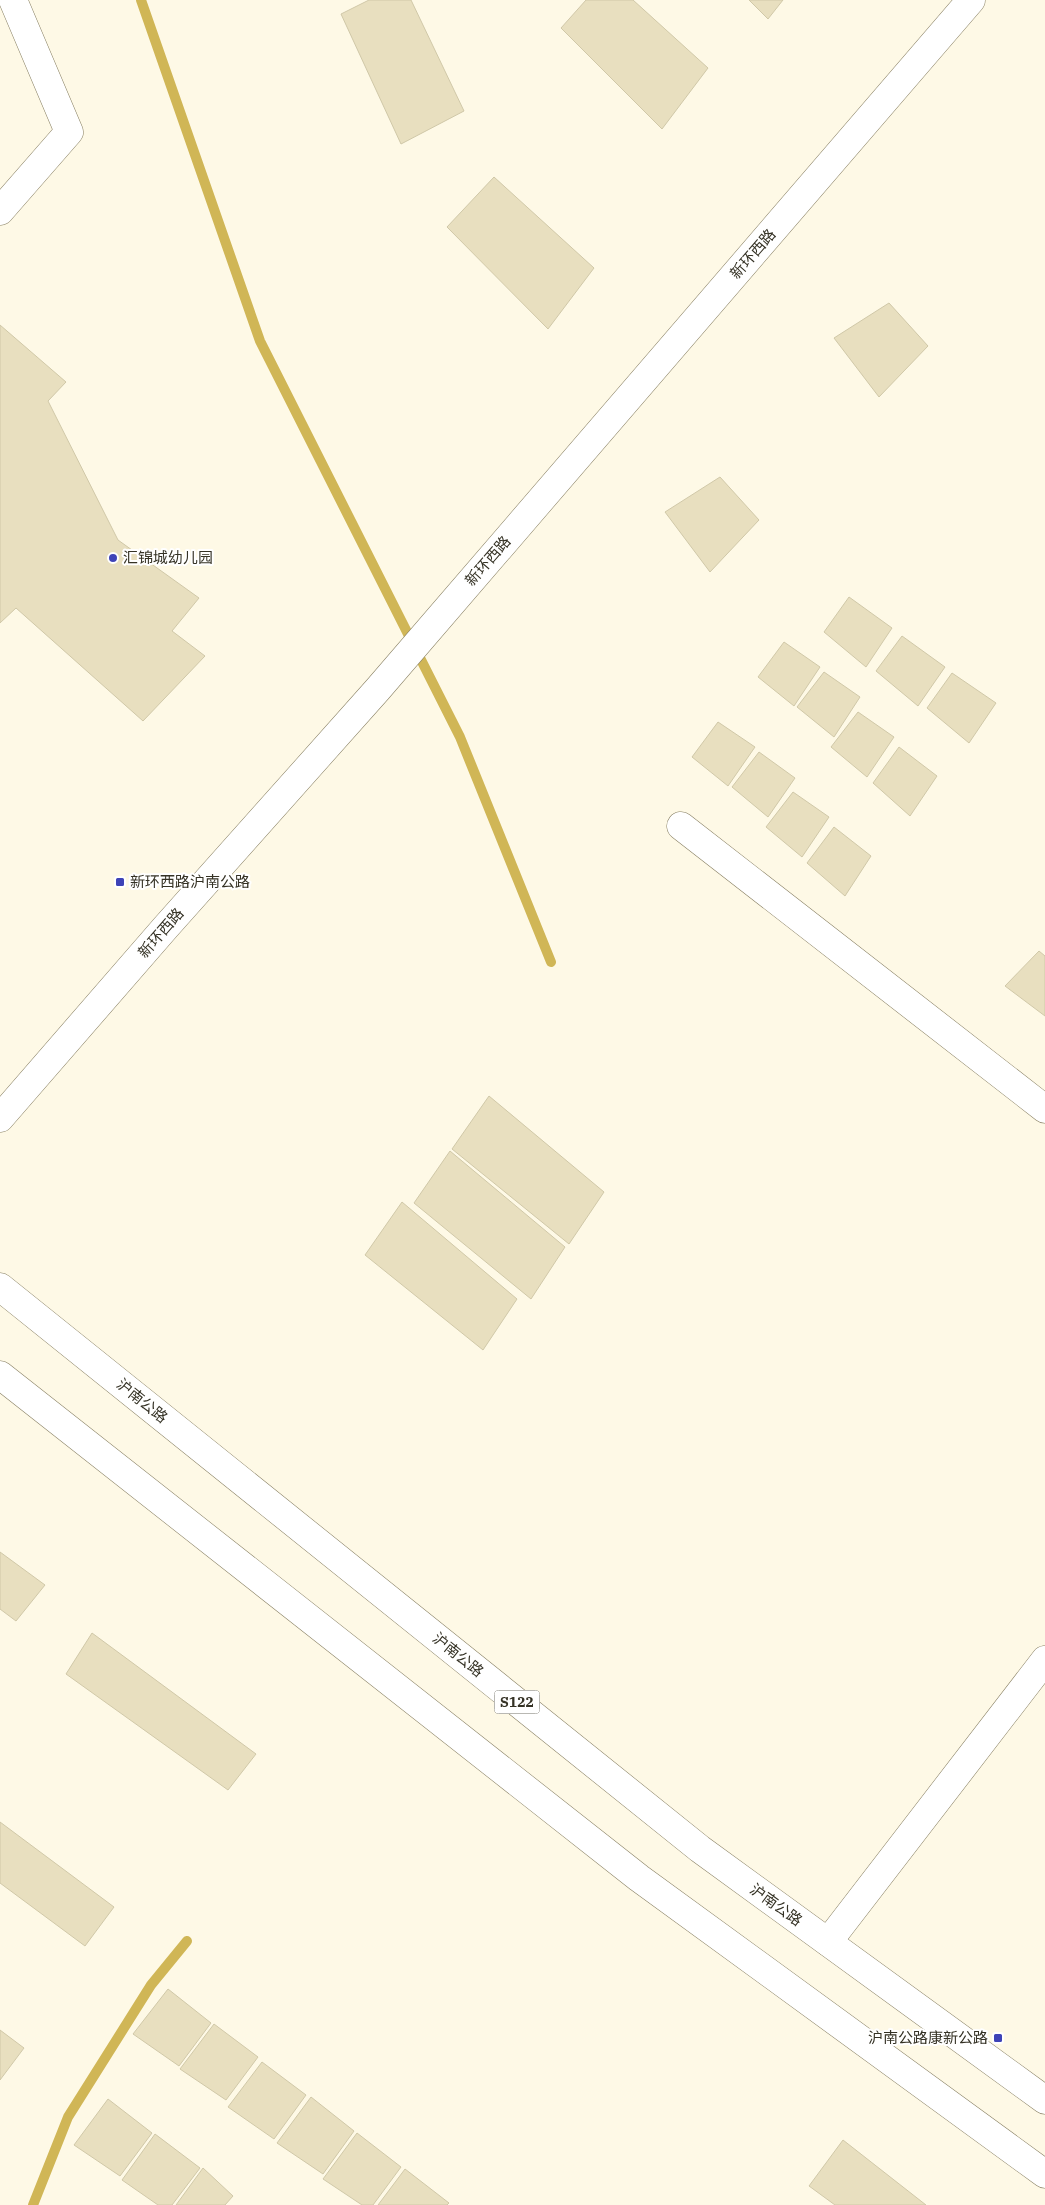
<svg xmlns="http://www.w3.org/2000/svg" width="1045" height="2205" viewBox="0 0 1045 2205" font-family="'IBM Plex Serif','Noto Sans SC',serif">
  <style>
    .lines { fill: none; stroke-linecap: round; stroke-linejoin: round }
    .stream { stroke: #d0b656; stroke-width: 10 }
    .building { fill: #e8dfbf; stroke: #d0c8a8 }
    .minor-casing { stroke: #877f62; stroke-width: 29 }
    .major-casing { stroke: #877f62; stroke-width: 29 }
    .minor { stroke: #fff; stroke-width: 28 }
    .major { stroke: #fff; stroke-width: 28 }
    .poi-dot { fill: #3e43b7; stroke: #fff; stroke-width: 2 }
    .labels { text-anchor: middle; stroke-width: 4; stroke-linejoin: round; paint-order: stroke }
    .shield { fill: #fff; stroke: #727066; stroke-width: 1 }
    .shield-label { font-size: 14px; font-weight: bold; fill: #353225 }
    .street-label { font-size: 15px; fill: #353225; stroke: #fff }
    .poi-label { font-size: 15px; fill: #353225; stroke: #fff; text-anchor: start }
  </style>
  <rect width="100%" height="100%" fill="#fef9e6"/>
  <g class="lines">
    <path class="stream" d="M141 0 260 341 460 737 551 962
      M33 2205 68 2117 151 1985 187 1941"/>
  </g>
  <path class="building" d="M369 0H411L464 111 401 144 341 14Z
    M586 0H633L708 68 662 129 561 28Z
    M749 0H783L768 19Z
    M494 177 594 268 548 329 447 227Z
    M889 303 928 346 879 397 834 338Z
    M0 325 66 382 48 401 118 540 199 598 172 631 205 656 143 721 16 608 0 623Z
    M720 477 759 520 710 572 665 512Z
    M849 597 892 628 866 667 824 632Z
    M902 636 945 667 918 706 876 671Z
    M784 642 820 667 794 706 758 677Z
    M824 672 860 697 834 737 797 707Z
    M952 673 996 703 969 743 927 708Z
    M858 712 894 737 867 777 831 747Z
    M718 722 755 747 728 786 692 757Z
    M899 747 937 776 910 816 873 783Z
    M759 752 795 778 768 817 732 787Z
    M793 792 829 817 802 857 766 827Z
    M834 827 871 856 845 896 807 863Z
    M1039 951 1045 956V1016L1005 986Z
    M489 1096 604 1192 569 1244 452 1149Z
    M450 1151 565 1247 531 1299 414 1203Z
    M402 1202 517 1299 483 1350 365 1255Z
    M0 1552 45 1585 16 1621 0 1609Z
    M92 1633 256 1754 228 1790 66 1674Z
    M0 1822 114 1907 85 1946 0 1883Z
    M168 1989 211 2023 179 2066 133 2034Z
    M214 2024 258 2057 226 2100 180 2069Z
    M0 2030 24 2048 0 2080Z
    M262 2062 306 2095 274 2139 228 2107Z
    M311 2097 354 2131 323 2174 277 2143Z
    M108 2099 152 2133 120 2176 74 2145Z
    M357 2133 401 2167 373 2205H362L323 2179Z
    M155 2134 200 2168 172 2205H158L122 2180Z
    M843 2140 926 2205H835L809 2186Z
    M203 2168 233 2196 225 2205H176Z
    M405 2169 449 2203 447 2205H378Z"/>
  <g class="lines">
    <g class="minor-casing">
      <path id="minor" d="M0 211 69 132 13 0
        M681 826 1045 1109
        M0 1118 165 928 378 689 971 0
        M828 1942 1045 1660"/>
    </g>
    <g class="major-casing">
      <path id="major" d="M0 1287 700 1849 1045 2100
        M0 1375 639 1878 1045 2174"/>
    </g>
    <use href="#minor" class="minor"/>
    <use href="#major" class="major"/>
  </g>
  <g class="poi-dot">
    <circle cx="113" cy="558" r="5"/>
    <rect x="115" y="877" width="10" height="10" rx="2.5"/>
    <rect x="993" y="2033" width="10" height="10" rx="2.5"/>
  </g>
  <g class="labels">
    <rect class="shield" x="494.5" y="1690.5" width="45" height="23" rx="4"/>
    <g class="shield-label">
      <text x="517" y="1707">S122</text>
    </g>
    <g class="street-label">
      <text transform="translate(753 254) rotate(-49)" y="5">新环西路</text>
      <text transform="translate(488 561) rotate(-49)" y="5">新环西路</text>
      <text transform="translate(161 933) rotate(-49)" y="5">新环西路</text>
      <text transform="translate(142 1401) rotate(39)" y="5">沪南公路</text>
      <text transform="translate(458 1655) rotate(39)" y="5">沪南公路</text>
      <text transform="translate(776 1905) rotate(36)" y="5">沪南公路</text>
    </g>
    <g class="poi-label">
      <text x="123" y="563">汇锦城幼儿园</text>
      <text x="130" y="887">新环西路沪南公路</text>
      <text x="988" y="2043" text-anchor="end">沪南公路康新公路</text>
    </g>
  </g>
</svg>
